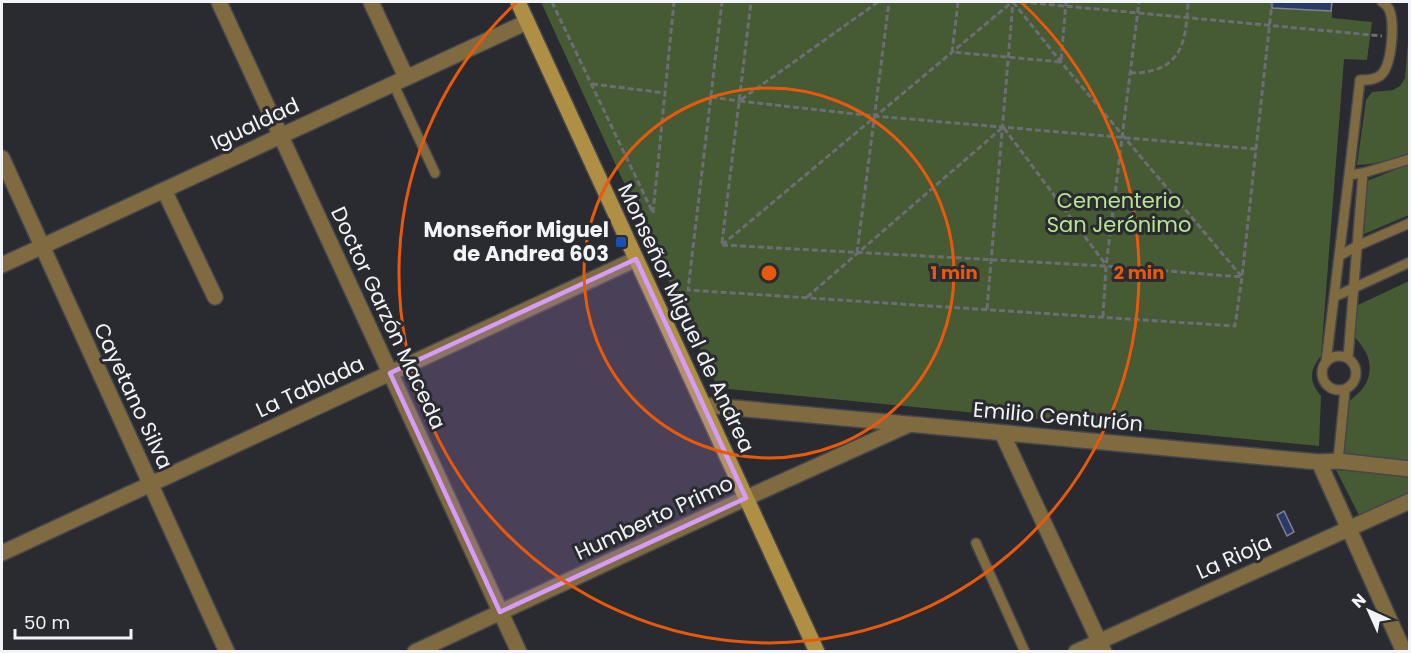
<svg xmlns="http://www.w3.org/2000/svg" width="1411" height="653" viewBox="0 0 1411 653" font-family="Poppins,sans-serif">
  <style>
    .green { fill: #465a34 }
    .building { fill: #273a6b; stroke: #818388; stroke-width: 1.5 }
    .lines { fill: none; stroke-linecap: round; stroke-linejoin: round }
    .lane-casing { stroke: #45474c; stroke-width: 12 }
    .street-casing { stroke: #45474c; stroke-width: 18 }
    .secondary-casing { stroke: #45474c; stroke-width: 18 }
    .path { stroke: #6c6e73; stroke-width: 3; stroke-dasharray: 6 3; stroke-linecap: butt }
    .lane { stroke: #7f6b3f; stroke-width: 9 }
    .street { stroke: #7f6b3f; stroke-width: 15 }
    .secondary { stroke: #ae8f44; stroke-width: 15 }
    .marked { fill: #d49cfb; fill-opacity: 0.2; stroke: #d49cfb; stroke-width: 4.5; stroke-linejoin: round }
    .ring { fill: none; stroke: #e8590c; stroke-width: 3 }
    .transit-dot { fill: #1a4fb4; stroke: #292b30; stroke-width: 2 }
    .labels { text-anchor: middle; stroke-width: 6; stroke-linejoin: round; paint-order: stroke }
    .street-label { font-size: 21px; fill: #f2f4f7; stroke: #292b30 }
    .park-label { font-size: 21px; fill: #b8e492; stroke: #292b30 }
    .poi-label { font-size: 21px; font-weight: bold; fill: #f2f4f7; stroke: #292b30; text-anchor: end }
    .centre { fill: #e8590c; stroke: #292b30; stroke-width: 3 }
    .ring-label { font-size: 18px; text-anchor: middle; font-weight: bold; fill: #e8590c; stroke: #292b30; stroke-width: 6; stroke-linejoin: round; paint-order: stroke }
  </style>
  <rect width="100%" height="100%" fill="#292b30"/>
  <path class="green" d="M541 2H1332V18L1372 22 1367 60 1344 59 1321 356C1309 370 1309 382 1321 396L1319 446 718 388Z
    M1409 30V153C1392 160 1376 164 1357 165L1366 100 1372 92 1393 90 1400 86 1405 78Z
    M1409 164V215L1364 234 1367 181Z
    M1409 281V462L1344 454 1348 403C1353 397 1361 392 1365 385 1372 375 1371 358 1363 348 1361 344 1357 340 1354 336L1356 306Z
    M1336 470 1409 476V494L1360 517Z"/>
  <path class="building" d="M1272 2H1332L1331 11 1272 8Z
    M1284 511 1294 532 1287 536 1277 515Z"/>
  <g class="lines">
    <g class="lane-casing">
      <path id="lane" d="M1382 2C1384 3 1387 6 1389 9 1395 22 1392 63 1382 74 1376 80 1368 80 1360 80L1349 175 1363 173 1410 159
        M393 83 435 173
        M1339 256 1357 246 1410 223
        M1334 297 1410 262
        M1322 373a17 17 0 1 1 34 0a17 17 0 1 1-34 0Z
        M1348 358 1363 173
        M1326 362 1349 175
        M1338 461 1345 390
        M976 543 1025 652"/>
    </g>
    <g class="street-casing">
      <path id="street" d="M219 2 519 652
        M371 2 406 77
        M2 158 227 652
        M164 190 215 297
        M2 265 527 22
        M703 405 1319 462 1338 461 1410 469
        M1002 433 1104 652
        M1319 462 1404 652
        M2 553 636 259
        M415 652 746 498 908 425
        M1076 652 1410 501"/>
    </g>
    <g class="secondary-casing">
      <path id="secondary" d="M518 2 817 652"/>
    </g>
    <path class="path" d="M552 2 653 213 674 2
      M878 2 739 101 874 116 1256 149
      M958 2 952 52 1061 62 1066 2
      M1013 2 1061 62 1242 277 1272 2
      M1022 2 1382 36
      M1130 73C1181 73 1186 44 1188 2
      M592 84 665 93
      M711 97 739 101
      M1004 128 1106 265
      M722 243 751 2
      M722 245 1106 266 1242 277 1235 326 688 290 722 2
      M722 245 1012 2
      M857 253 889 2
      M807 297 1002 128
      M987 309 1013 2
      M1103 317 1106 266 1139 2"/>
    <use href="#lane" class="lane"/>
    <use href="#street" class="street"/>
    <use href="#secondary" class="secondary"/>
  </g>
  <path class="marked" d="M636 259 746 498 500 612 390 373Z"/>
  <g class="ring">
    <circle cx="769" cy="273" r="185"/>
    <path d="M1021 2A370 370 0 1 1 517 2"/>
  </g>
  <rect class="transit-dot" x="615" y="236" width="12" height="12" rx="3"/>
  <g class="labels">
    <g class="street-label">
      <text transform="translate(255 124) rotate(-25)" y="7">Igualdad</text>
      <text transform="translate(388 318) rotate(65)" y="7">Doctor Garzón Maceda</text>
      <text transform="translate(686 318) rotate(65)" y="7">Monseñor Miguel de Andrea</text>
      <text transform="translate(310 387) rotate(-25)" y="7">La Tablada</text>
      <text transform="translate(133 396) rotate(65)" y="7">Cayetano Silva</text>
      <text transform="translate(1058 417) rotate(5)" y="7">Emilio Centurión</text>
      <text transform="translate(654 518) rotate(-25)" y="7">Humberto Primo</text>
      <text transform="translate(1234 557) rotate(-24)" y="7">La Rioja</text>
    </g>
    <g class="park-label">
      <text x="1119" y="208">Cementerio<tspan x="1119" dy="24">San Jerónimo</tspan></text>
    </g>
    <g class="poi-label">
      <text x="609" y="237">Monseñor Miguel<tspan x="609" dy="24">de Andrea 603</tspan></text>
    </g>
  </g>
  <circle cx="769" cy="273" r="9" class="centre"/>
  <g class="ring-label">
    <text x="954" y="279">1 min</text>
    <text x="1139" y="279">2 min</text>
  </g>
  <rect width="1411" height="653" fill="none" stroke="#f2f4f7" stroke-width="6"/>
  <g transform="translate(1369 611) rotate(315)" stroke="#292b30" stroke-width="4.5" paint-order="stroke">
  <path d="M0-4.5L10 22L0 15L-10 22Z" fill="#f2f4f7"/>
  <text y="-9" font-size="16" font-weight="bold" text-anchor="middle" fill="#f2f4f7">N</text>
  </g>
  <path d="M15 629v9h116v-9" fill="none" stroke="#f2f4f7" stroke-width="3"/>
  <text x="24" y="629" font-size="18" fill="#f2f4f7" stroke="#292b30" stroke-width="4.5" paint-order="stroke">50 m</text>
</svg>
